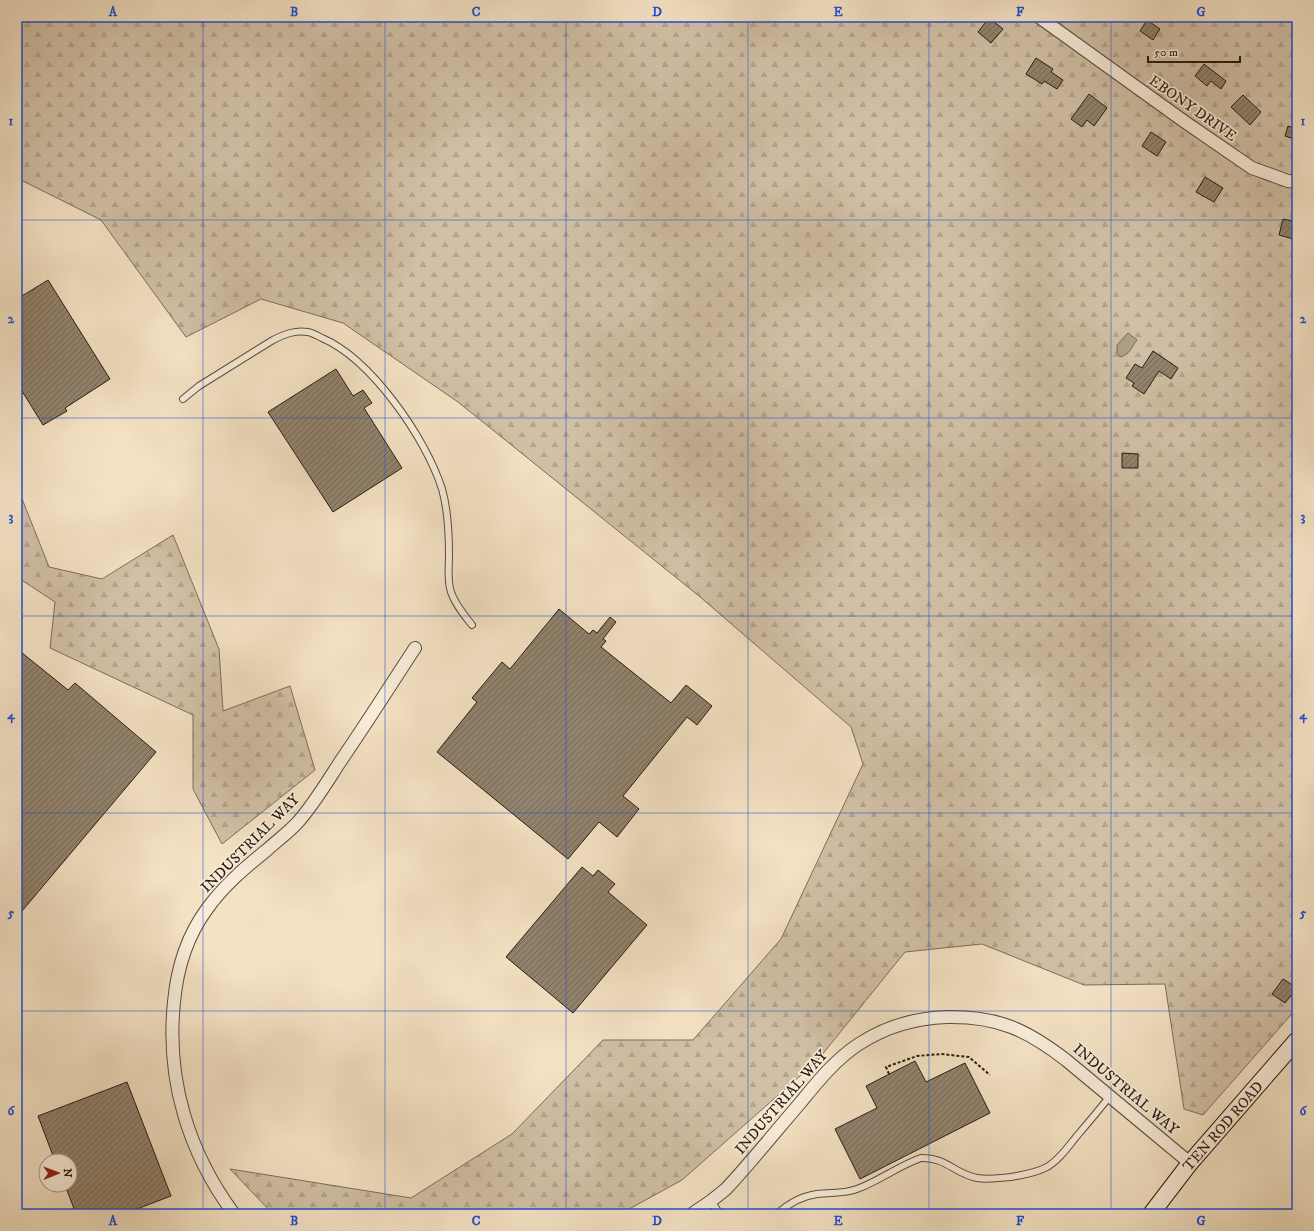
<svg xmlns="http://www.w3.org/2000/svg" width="1314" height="1231" viewBox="0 0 1314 1231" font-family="'IM FELL DW Pica',serif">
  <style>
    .forest { fill: url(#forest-firs); stroke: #7b6e5c }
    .water { fill: #ae9f87; stroke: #776b58 }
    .building { fill: url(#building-hatch); stroke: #251c11 }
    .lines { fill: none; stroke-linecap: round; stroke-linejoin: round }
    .lane-casing { stroke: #594e3e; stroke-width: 8 }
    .street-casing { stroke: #594e3e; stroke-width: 14 }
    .secondary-casing { stroke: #251c11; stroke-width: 18 }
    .path { stroke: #251c11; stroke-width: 2; stroke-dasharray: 3 2; stroke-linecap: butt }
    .lane { stroke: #f8ecd9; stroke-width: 6 }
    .street { stroke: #f8ecd9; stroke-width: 12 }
    .secondary { stroke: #f8ecd9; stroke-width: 16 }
    .grid { fill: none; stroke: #1d4ed8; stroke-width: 1; stroke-opacity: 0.55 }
    .labels { text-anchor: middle; stroke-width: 3.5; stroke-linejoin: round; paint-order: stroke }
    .street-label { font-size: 15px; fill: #251c11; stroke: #f8ecd9 }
    .neatline { fill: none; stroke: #1d4ed8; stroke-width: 1.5 }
    .grid-label { font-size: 13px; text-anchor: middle; font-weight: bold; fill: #1d4ed8 }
  </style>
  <defs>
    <pattern id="forest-firs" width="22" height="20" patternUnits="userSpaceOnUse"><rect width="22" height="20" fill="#d1c0a6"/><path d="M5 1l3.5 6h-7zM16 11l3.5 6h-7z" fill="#b3a48e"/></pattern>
    <pattern id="building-hatch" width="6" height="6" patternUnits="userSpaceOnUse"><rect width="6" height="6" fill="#91836e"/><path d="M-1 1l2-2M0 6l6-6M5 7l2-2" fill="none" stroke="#766a59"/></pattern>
  </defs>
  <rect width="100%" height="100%" fill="#f4e2c4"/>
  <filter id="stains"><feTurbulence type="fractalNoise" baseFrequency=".005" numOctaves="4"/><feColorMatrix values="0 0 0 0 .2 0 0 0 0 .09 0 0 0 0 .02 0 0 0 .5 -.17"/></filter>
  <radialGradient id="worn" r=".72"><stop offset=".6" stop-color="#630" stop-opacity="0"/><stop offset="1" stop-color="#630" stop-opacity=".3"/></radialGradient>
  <path class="forest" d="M17 17H1297V1008L1203 1115 1184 1109 1165 984 1084 985 982 944 905 952 817 1061 682 1180 620 1214H273L230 1169 411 1198 512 1134 603 1040H693L781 939 863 764 851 727 699 596 458 402 343 323 261 299 186 337 101 220 17 178Z
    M17 486 49 567 102 579 173 535 219 649 223 711 290 686 315 770 222 844 193 789V715L50 648 55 602 17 577Z"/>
  <path class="water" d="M1128 333 1137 340C1131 347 1130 355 1120 357L1117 353V345Z"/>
  <path class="building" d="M989 18 1003 29 991 43 978 32Z
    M1147 20 1160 29 1153 40 1140 31Z
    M1036 58 1053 69 1051 72 1063 80 1057 89 1044 81 1042 84 1026 74Z
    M1204 64 1226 81 1221 89 1211 81 1207 86 1195 76Z
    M1089 94 1107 108 1094 126 1087 120 1082 127 1071 119Z
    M1243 95 1261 112 1250 125 1231 107Z
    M1288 126 1297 129V140L1285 136Z
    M1151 132 1166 142 1157 156 1142 146Z
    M1205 177 1223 188 1214 202 1196 192Z
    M1283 219 1297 222V240L1279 235Z
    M48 280 110 379 65 408 67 411 43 425 17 383V299Z
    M1153 351 1178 368 1171 379 1159 371 1144 394 1132 386 1134 383 1126 378 1135 364 1142 368Z
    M336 369 353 396 363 390 372 403 364 408 402 468 333 512 268 412Z
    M1122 453 1138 454V468H1122Z
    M559 609 589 634 593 630 597 633 610 617 616 622 603 639 606 641 601 647 671 703 686 685 712 706 697 725 687 717 623 796 639 809 617 837 599 822 568 859 437 752 477 702 472 698 502 662 510 669Z
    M21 652 68 690 75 683 156 752 17 917V657Z
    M582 867 593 876 598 870 615 884 608 892 647 925 573 1013 506 957Z
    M1283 979 1297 988 1285 1003 1272 994Z
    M915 1061 926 1082 965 1063 990 1113 860 1179 835 1129 877 1108 866 1086Z
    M127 1082 171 1196 124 1214H76L65 1185H70V1161H55L38 1116Z"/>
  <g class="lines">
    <g class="lane-casing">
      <path id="lane" d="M183 399 199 386 273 340C285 334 295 330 308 332 313 333 318 336 322 338 371 359 426 438 442 489 448 510 449 533 449 555 449 567 447 581 451 592 455 604 464 615 472 625
        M711 1201 720 1214
        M777 1214C788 1204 802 1196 817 1194 831 1192 844 1194 857 1189 879 1181 898 1166 921 1158 946 1157 955 1174 977 1178 988 1180 1000 1178 1011 1177 1023 1175 1036 1173 1047 1167 1059 1160 1068 1147 1076 1137 1088 1123 1099 1110 1110 1096"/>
    </g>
    <g class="street-casing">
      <path id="street" d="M1039 17 1185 122 1252 168 1288 181 1297 182
        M234 1214C188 1152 166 1079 174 1002 177 969 187 936 207 909 224 885 246 867 268 849 278 840 289 832 298 822 314 804 327 782 340 762 366 724 390 686 415 648
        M692 1214 711 1201 726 1189C752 1161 776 1131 801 1102 818 1081 836 1059 859 1044 885 1027 916 1018 947 1017 998 1016 1027 1030 1066 1060L1190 1163"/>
    </g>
    <g class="secondary-casing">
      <path id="secondary" d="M1151 1214 1190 1163 1297 1040"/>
    </g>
    <path class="path" d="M889 1074 886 1067 917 1056 941 1054 969 1057 990 1075"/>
    <use href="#lane" class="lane"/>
    <use href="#street" class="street"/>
    <use href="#secondary" class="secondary"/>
  </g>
  <path class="grid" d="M203 17V1214M385 17V1214M566 17V1214M748 17V1214M929 17V1214M1111 17V1214M17 220H1297M17 418H1297M17 616H1297M17 813H1297M17 1011H1297"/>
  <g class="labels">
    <g class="street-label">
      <text transform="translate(1193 108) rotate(35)" y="5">EBONY DRIVE</text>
      <text transform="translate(250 843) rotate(-45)" y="5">INDUSTRIAL WAY</text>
      <text transform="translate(1126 1089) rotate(40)" y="5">INDUSTRIAL WAY</text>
      <text transform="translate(781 1102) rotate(-49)" y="5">INDUSTRIAL WAY</text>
      <text transform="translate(1223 1126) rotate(-49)" y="5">TEN ROD ROAD</text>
    </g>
  </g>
  <rect width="1314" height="1231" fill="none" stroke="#f4e2c4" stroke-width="44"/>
  <g transform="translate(58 1173) rotate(89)"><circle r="19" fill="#f8ecd9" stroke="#a49989"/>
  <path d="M0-3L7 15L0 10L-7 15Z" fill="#8f2418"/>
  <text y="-6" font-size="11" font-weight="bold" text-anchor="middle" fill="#251c11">N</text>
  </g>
  <path d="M1148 56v6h92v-6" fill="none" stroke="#251c11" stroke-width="2"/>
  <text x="1154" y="56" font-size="12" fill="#251c11" stroke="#f8ecd9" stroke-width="3" paint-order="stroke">50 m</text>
  <rect x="22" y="22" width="1270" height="1187" class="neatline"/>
  <g class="grid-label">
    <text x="113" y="16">A</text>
    <text x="294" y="16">B</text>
    <text x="476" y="16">C</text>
    <text x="657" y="16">D</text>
    <text x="838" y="16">E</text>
    <text x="1020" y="16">F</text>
    <text x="1201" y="16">G</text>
    <text x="11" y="125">1</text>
    <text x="1303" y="125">1</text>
    <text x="11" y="323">2</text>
    <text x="1303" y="323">2</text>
    <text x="11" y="521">3</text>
    <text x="1303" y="521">3</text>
    <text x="11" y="719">4</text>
    <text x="1303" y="719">4</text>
    <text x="11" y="917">5</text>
    <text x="1303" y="917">5</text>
    <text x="11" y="1115">6</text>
    <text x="1303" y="1115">6</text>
    <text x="113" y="1225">A</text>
    <text x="294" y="1225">B</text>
    <text x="476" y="1225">C</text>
    <text x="657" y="1225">D</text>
    <text x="838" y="1225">E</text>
    <text x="1020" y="1225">F</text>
    <text x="1201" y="1225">G</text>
  </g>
  <rect width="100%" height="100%" filter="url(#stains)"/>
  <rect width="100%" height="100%" fill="url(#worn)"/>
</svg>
